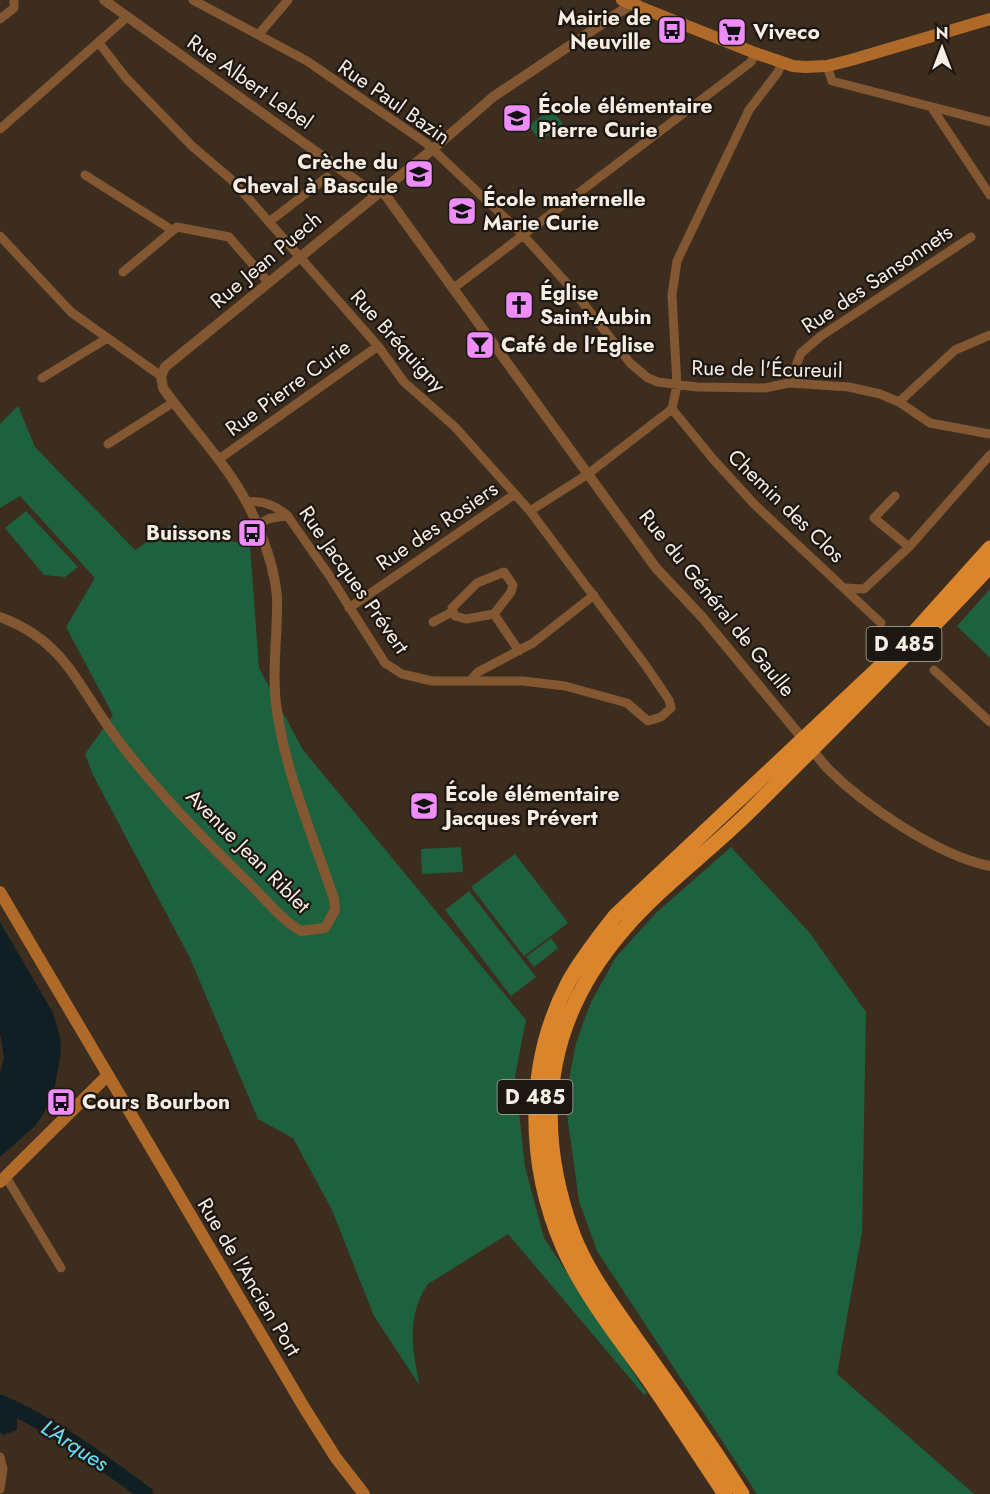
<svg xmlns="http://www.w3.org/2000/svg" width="990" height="1494" font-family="Jost,sans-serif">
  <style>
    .green { fill: #1e613f }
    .water { fill: #0f1f23 }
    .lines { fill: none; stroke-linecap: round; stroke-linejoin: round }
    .river { stroke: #0f1f23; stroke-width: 15 }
    .minor { stroke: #825731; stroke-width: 9 }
    .tertiary { stroke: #825731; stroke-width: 10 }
    .secondary { stroke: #af6a29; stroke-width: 12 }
    .trunk { stroke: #da842c; stroke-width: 15 }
    .labels { text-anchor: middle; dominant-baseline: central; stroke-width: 4.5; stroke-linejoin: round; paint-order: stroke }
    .shield { fill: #1d1711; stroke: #b6ada5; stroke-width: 1.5 }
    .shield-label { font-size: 20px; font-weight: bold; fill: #f7ede5 }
    .poi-label { font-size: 21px; font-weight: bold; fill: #f7ede5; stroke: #1d1711; text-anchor: start }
    .street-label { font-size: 21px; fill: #f7ede5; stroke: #1d1711 }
    .water-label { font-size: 22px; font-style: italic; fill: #65e0fa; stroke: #1d1711 }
  </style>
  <rect width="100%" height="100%" fill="#3c2d1f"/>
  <path class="green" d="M 551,108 L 563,124 L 540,141 L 529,126 Z
    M 18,406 L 35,447 L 135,550 L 171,525 L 250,546 L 259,668 L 303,750 L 526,1020 L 515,1076 L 525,1167 L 544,1238 L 647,1393 L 644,1395 L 508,1234 L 428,1284 C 406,1315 412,1351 420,1386 L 374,1316 L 332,1210 L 293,1138 L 258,1119 L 190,958 L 93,775 L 85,754 L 113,715 L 66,627 L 95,578 L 20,496 L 0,508 L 0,424 Z
    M 26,511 L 78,567 L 65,577 L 44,575 L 5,528 Z
    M 990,589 L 990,658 L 957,626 Z
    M 461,847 L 463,872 L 422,874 L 421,849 Z
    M 731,847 L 809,932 L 866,1012 L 862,1232 L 837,1374 L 974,1494 L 757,1494 L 597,1251 L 579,1201 L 565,1100 L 576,1043 L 591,1002 L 616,957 L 656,913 Z
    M 515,854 L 568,923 L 524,956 L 471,887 Z
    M 469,891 L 536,977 L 511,996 L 445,910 Z
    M 551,938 L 558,948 L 534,967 L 526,957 Z"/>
  <path class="water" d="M 0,922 L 53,1013 L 60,1037 L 61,1052 L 54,1091 L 45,1111 L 35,1126 L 0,1157 L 0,1073 L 4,1057 L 0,1033 Z
    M 0,1395 L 17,1403 L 17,1430 L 3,1435 L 0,1432 Z"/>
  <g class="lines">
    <path class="river" d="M 0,1402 C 53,1425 100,1460 146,1494"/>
    <path class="minor" d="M 193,0 L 307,61 L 426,143 L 522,234 L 572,289 L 630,363 L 648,378 L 658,382 L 697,387 L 765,388 L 789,383 L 849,387 L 880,394 L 899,402 L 930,423 L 990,434
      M 0,19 L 14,8 L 14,0
      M 259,34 L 288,0
      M 99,43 L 126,78 L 192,146 L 233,181 L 378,346 L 404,382 L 455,427 L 530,511 L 646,666 L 669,700 L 671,708 L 661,717 L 648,721 L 627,703 L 565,686 L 523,681 L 432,681 L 402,674 L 385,663 L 331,578 L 287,515 C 275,505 262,500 246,502
      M 827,66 L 832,81 L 990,122
      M 932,108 L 990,195
      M 0,129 L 127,17
      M 85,175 L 172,230
      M 269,222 L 327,177
      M 0,236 L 71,312 L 161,376
      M 123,272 L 177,227 L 229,237 L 268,282
      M 455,287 L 751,62 L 755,53
      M 42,378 L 106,339
      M 789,383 L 801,353 L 821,336 L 971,237
      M 899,402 L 955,350 L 990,335
      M 672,409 L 713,459 L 755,505 L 881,623
      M 108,444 L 174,402
      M 219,459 L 378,346
      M 895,496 L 874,518 L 909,547
      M 530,511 L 588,474 L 672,409 L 677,385 L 672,295 L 677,261 L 749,110 L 778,72 L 782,63
      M 258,525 L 268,519 L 287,515
      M 846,588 L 864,589 L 909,547 L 990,455
      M 349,608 L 515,494
      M 494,614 L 466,619 L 455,616 L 452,608 L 477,583 L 504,572 L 513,585 L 511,592 L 494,614 L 519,651
      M 433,622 L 452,612
      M 934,670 L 990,722
      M 471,680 L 478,672 L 533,643 L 594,595
      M 6,1177 L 61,1268
      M 0,1457 L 3,1469 L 0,1489"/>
    <path class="tertiary" d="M 104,0 L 375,194
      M 381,189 L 656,568 L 702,617 L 827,768 C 864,805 938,856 990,866
      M 0,617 C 64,641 75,681 112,732 C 151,786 203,839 251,885 C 267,901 282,920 301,931 L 325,928 L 335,910 L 334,899 C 314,839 286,774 277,711 C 271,674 278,635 277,597 C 275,574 267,548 258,527 C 238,474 195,433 163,388 L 161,376 L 165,367 L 433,149 L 493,97 L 636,1"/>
    <path class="secondary" d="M 622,0 L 755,53 L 793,66 L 805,67 L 827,66 L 851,60 L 990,19
      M 0,892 L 305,1409 L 336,1458 L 364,1494
      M 0,1182 L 107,1076"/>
    <path class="trunk" d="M 725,1494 C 698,1454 672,1413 644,1373 C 615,1333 583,1292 563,1247 C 527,1164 525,1065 568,983 C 581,959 598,938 615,916 L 901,647 L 990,548
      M 742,1494 C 709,1440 671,1388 634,1336 C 613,1306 588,1272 574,1237 C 532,1125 544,1021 624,929 C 662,885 710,851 751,810 C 832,730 912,650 990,566"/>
  </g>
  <defs>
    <g id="bus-square" transform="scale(1.5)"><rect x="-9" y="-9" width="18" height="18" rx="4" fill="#ee8cf9" stroke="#1d1711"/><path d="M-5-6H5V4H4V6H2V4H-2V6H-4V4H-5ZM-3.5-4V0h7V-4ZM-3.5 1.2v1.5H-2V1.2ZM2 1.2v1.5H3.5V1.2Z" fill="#111"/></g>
    <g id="supermarket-square" transform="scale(1.5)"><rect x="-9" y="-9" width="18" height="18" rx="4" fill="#ee8cf9" stroke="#1d1711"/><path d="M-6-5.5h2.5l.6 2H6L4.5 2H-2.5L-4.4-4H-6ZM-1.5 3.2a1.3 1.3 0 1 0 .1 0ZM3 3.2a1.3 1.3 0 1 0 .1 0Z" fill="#111"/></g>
    <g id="school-square" transform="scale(1.5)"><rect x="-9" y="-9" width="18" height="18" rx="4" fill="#ee8cf9" stroke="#1d1711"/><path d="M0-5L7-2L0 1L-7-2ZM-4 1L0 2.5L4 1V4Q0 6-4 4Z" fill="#111"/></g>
    <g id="church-square" transform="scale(1.5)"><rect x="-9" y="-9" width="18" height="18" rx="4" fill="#ee8cf9" stroke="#1d1711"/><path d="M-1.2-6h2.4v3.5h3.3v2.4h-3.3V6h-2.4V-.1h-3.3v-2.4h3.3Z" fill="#111"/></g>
    <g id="bar-square" transform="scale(1.5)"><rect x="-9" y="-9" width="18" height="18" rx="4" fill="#ee8cf9" stroke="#1d1711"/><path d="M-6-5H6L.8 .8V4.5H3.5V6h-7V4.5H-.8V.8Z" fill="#111"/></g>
  </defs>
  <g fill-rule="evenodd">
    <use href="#bus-square" x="672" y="30"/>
    <use href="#supermarket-square" x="732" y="32"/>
    <use href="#school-square" x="517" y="118"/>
    <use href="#school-square" x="419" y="174"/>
    <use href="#school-square" x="462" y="211"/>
    <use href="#church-square" x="519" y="305"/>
    <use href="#bar-square" x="480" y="345"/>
    <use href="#bus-square" x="252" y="533"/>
    <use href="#school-square" x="424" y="806"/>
    <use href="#bus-square" x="61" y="1102"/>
  </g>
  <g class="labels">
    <g class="shield">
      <rect x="866.5" y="627" width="75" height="34" rx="4.5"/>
      <rect x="497.5" y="1080" width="75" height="34" rx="4.5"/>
    </g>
    <g class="shield-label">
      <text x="904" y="644">D 485</text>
      <text x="535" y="1097">D 485</text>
    </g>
    <g class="poi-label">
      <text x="651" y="18" text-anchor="end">Mairie de<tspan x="651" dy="24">Neuville</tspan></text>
      <text x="753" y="32">Viveco</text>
      <text x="538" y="106">École élémentaire<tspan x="538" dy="24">Pierre Curie</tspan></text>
      <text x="398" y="162" text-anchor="end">Crèche du<tspan x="398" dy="24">Cheval à Bascule</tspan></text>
      <text x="483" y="199">École maternelle<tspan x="483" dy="24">Marie Curie</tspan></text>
      <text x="540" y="293">Église<tspan x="540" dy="24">Saint-Aubin</tspan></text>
      <text x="501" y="345">Café de l'Eglise</text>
      <text x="231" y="533" text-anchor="end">Buissons</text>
      <text x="445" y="794">École élémentaire<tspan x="445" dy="24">Jacques Prévert</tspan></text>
      <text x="82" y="1102">Cours Bourbon</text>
    </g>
    <g class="street-label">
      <text transform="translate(250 82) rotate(35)">Rue Albert Lebel</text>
      <text transform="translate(394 102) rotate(35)">Rue Paul Bazin</text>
      <text transform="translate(266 260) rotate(-40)">Rue Jean Puech</text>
      <text transform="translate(877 279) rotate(-34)">Rue des Sansonnets</text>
      <text transform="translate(398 341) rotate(48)">Rue Bréquigny</text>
      <text transform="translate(767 369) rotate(1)">Rue de l'Écureuil</text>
      <text transform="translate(288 388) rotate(-36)">Rue Pierre Curie</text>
      <text transform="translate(786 506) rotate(44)">Chemin des Clos</text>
      <text transform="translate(437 526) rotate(-34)">Rue des Rosiers</text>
      <text transform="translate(354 580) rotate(55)">Rue Jacques Prévert</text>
      <text transform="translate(717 603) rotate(51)">Rue du Général de Gaulle</text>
      <text transform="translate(248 851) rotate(45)">Avenue Jean Riblet</text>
      <text transform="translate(249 1277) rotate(59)">Rue de l'Ancien Port</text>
    </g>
    <g class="water-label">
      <text transform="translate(75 1445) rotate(33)">L'Arques</text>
    </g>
  </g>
  <g transform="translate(942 48)" stroke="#1d1711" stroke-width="4.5" paint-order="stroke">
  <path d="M0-4.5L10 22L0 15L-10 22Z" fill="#f7ede5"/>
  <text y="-9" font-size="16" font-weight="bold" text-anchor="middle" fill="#f7ede5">N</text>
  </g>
</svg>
